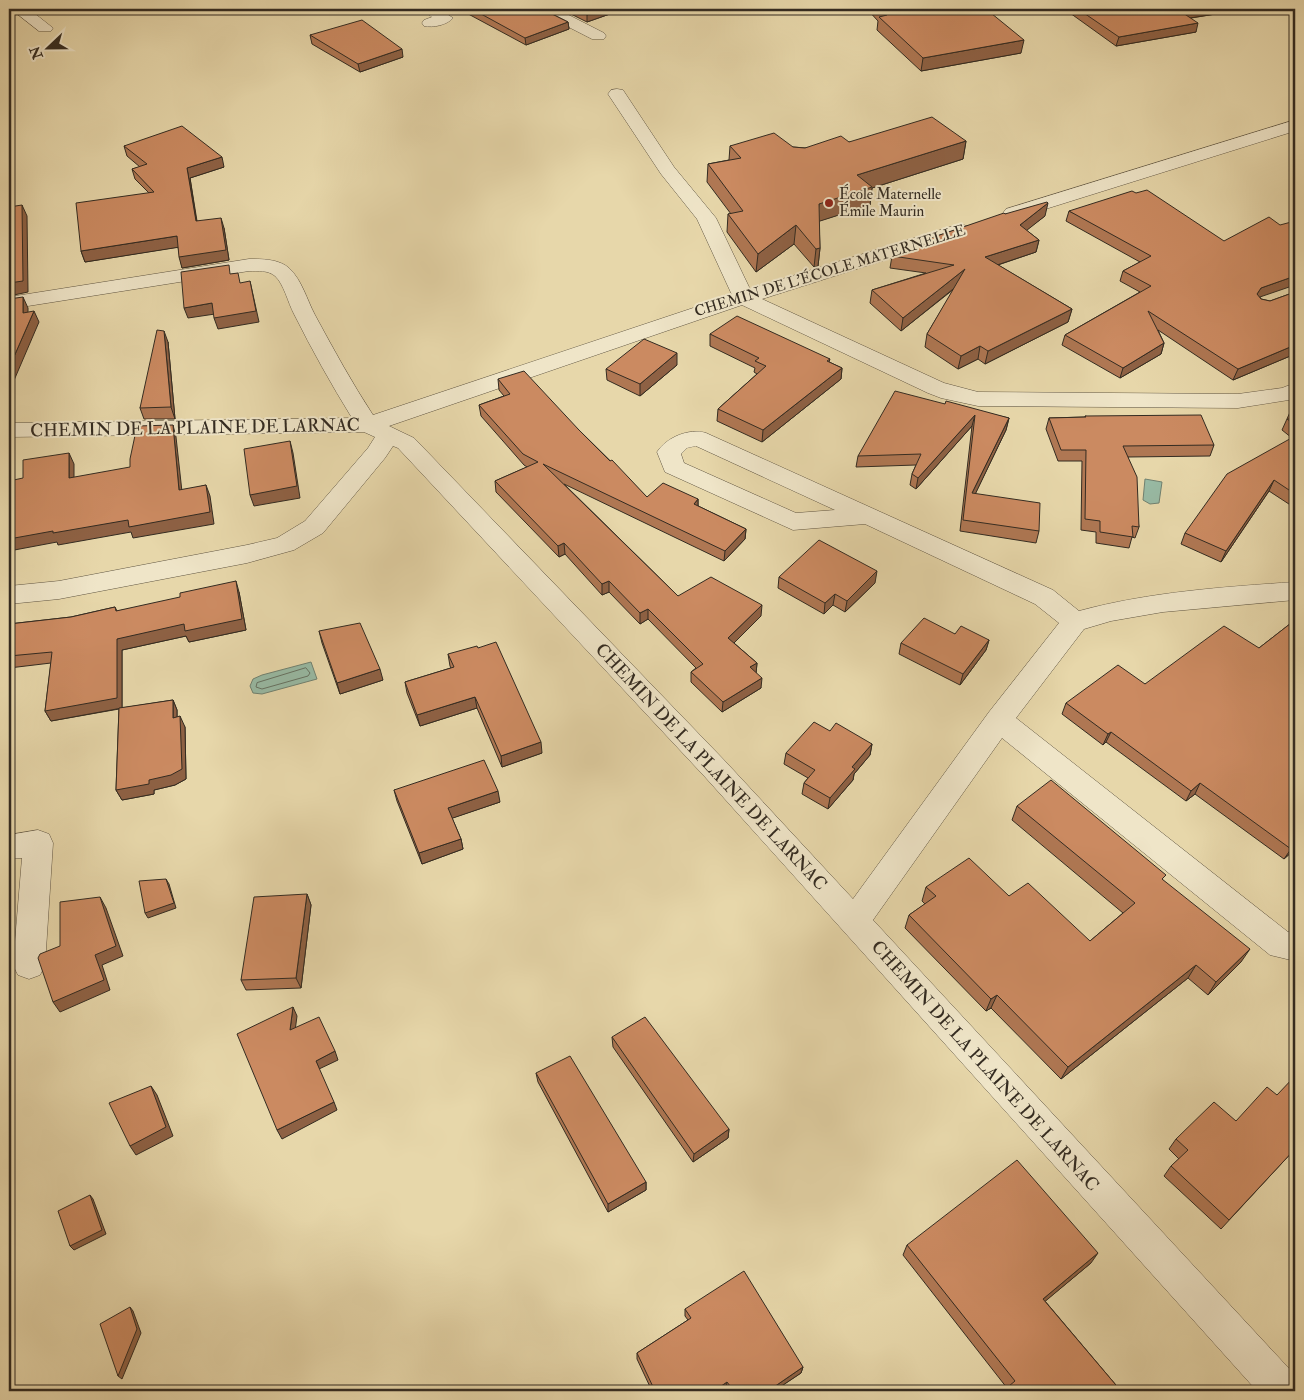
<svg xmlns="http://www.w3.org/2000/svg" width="1304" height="1400" font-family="'IM FELL Double Pica',serif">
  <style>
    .water { fill: #98baa4; stroke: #708170 }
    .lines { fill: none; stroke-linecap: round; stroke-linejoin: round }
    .shore { stroke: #667262; stroke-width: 1 }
    .minor-casing { stroke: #605643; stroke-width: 1 }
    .minor { fill: #efe5c8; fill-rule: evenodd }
    .wall { fill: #af7753; stroke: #332b21 }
    .shaded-wall { fill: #8e6144; stroke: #332b21 }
    .building { fill: #cb8a61; stroke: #332b21 }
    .poi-dot { fill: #8f2418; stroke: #efe5c8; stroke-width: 2 }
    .labels { text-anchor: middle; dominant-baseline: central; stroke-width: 4; stroke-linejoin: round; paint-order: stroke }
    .far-poi-label { font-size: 15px; fill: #332b21; stroke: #efe5c8; text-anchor: start }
    .far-street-label { font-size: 15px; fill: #332b21; stroke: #efe5c8 }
    .street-label { font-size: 18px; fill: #332b21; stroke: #efe5c8 }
  </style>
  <rect width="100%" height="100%" fill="#e7d7aa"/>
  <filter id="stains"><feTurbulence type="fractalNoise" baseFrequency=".004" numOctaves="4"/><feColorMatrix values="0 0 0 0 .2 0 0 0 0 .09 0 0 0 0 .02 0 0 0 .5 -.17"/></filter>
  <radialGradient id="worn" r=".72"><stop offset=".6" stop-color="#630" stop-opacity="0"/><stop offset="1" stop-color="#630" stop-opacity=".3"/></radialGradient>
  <path class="water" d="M 1145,479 L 1162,482 L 1159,503 L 1150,504 L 1143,500 Z
    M 311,662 L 317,679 L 262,694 L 253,693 L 250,686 L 253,679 L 262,675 Z"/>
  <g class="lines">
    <path class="shore" d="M 306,668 L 310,673 L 308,676 L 262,689 L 256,687 L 257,683 Z"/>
    <g class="minor-casing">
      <path id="minor" d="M 11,9 L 29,9 L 53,28 L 51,31 L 39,31 Z
        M 420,9 L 439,9 L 453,18 C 447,25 433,28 424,26 L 422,23 L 424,20 L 432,17 Z
        M 537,9 L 557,9 L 604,33 L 606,36 L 604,39 L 592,39 L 539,12 Z
        M 617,89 L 623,90 L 674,167 L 716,218 L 750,289 L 953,226 L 960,224 L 967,226 L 970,230 L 967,234 L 762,299 L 944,383 L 978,392 L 1238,394 L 1282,388 L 1295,383 L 1295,399 L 1238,408 L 978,406 L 941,398 L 928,393 L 742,305 L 389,426 L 414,438 L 725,761 L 853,899 L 989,712 L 1059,623 L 1035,604 L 865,524 L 793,530 L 665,472 L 657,452 C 667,437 689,428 706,433 L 1053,590 L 1079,611 C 1149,592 1223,587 1295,582 L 1295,600 L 1163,612 L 1111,621 L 1084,629 L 1016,718 L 1288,932 L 1295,933 L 1295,961 L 1270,955 L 1002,738 L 873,920 L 1295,1375 L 1295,1391 L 1257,1391 L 705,777 L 398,448 L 393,446 L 385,458 L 323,533 L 294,550 L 247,563 L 59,599 L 9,604 L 9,586 L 59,581 L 247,545 L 277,538 L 305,521 L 368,448 L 375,437 L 364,432 L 9,437 L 9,423 L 352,418 C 331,384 312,350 294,314 C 288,303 284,284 275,276 C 268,270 258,271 249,271 L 9,309 L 9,297 L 249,259 C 262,259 279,259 289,268 C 302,280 307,300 315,315 C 334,350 352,383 373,415 L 732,295 L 697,219 L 661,174 L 608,94 L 611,90 ZM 696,446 L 835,510 L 796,513 L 684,463 L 681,454 L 687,448 Z
        M 1295,120 L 1295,131 L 1020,217 L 1013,219 L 1006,217 L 1003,213 L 1006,209 Z
        M 38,830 L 49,834 L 53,843 L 45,965 L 40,975 L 29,979 L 18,975 L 13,965 L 22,858 L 9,859 L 9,835 Z"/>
    </g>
    <use href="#minor" class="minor"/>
  </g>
  <path class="wall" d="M 459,9 L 542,9 L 568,22 L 569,29 L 526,45 Z
    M 561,9 L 624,9 L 587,22 Z
    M 867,9 L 986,9 L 1021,53 L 921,71 L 877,30 L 878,21 Z
    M 1071,9 L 1247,9 L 1191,18 L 1196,32 L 1116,46 L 1070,13 Z
    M 310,35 L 403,57 L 360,72 L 312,44 Z
    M 966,141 L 963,159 L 872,188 L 870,205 L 819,221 L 820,248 L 818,266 L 814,267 L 794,244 L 756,272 L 727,232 L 728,214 L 731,214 L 707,182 L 708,164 L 729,160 L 730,146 L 793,147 L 805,148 L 849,142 Z
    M 124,146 L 224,167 L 190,178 L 197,221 L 224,228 L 229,260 L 182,268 L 178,247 L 85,262 L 81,251 L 149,193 L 135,179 L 132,169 L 140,167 L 127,156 Z
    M 1069,211 L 1260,297 L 1261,299 L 1270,301 L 1295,292 L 1295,354 L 1233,380 L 1158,330 L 1164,343 L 1161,354 L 1120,378 L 1062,345 L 1065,335 L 1140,292 L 1120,281 L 1123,271 L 1140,262 L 1066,221 Z
    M 1005,214 L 1045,216 L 1026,230 L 1039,240 L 1036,252 L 998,265 L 1072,309 L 1068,322 L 985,364 L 978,359 L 958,369 L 925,347 L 927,334 L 954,289 L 901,331 L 870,303 L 872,290 L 926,273 L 890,268 L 892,256 L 924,246 L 925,240 Z
    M 710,334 L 830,359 L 829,362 L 842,368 L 841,379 L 762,442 L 717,421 L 718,409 L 757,374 L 754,372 L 755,368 L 710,346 Z
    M 168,342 L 175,419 L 144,419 L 140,408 Z
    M 677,365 L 640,396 L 607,380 L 606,369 Z
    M 498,379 L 579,430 L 647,497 L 698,499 L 698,506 L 746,529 L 745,539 L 724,561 L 564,484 L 678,596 L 761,616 L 734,643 L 757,663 L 756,673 L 761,688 L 722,712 L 691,682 L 691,672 L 696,668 L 648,619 L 640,624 L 609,592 L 602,595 L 565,554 L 559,557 L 496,492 L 495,481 L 527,467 L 524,465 L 481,416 L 479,405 L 504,396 L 499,390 Z
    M 945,404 L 1009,418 L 1006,430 L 975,494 L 1039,531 L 1036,543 L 960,531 L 972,426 L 916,489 L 910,485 L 912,474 L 916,465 L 856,467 L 858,456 Z
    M 1295,408 L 1295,508 L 1269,491 L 1221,562 L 1181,544 L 1185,533 L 1292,438 L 1282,430 L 1291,410 Z
    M 1085,416 L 1214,445 L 1210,456 L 1128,457 L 1139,527 L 1135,538 L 1132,537 L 1129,548 L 1096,543 L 1096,532 L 1081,530 L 1082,461 L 1058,461 L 1046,429 L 1049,418 L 1085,417 Z
    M 779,577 L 875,583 L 845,612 L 833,605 L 824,614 L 778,588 Z
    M 239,592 L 246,630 L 189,642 L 186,636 L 122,650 L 122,708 L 173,700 L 177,710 L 177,717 L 185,727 L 186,779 L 175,785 L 154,790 L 154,794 L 122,800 L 116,790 L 119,709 L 51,721 L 45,711 L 51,663 L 9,668 L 9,624 L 71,617 L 115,607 L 117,611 Z
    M 1295,620 L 1295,849 L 1284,859 L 1195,794 L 1186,801 L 1106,742 L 1103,745 L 1062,714 L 1066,703 L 1145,684 L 1259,648 Z
    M 319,631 L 383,680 L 340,694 L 322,643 Z
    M 955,634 L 989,640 L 986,650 L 960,685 L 899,654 L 901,643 Z
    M 448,654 L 542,753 L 502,767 L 477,708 L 420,726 L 407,693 L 405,682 L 451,668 L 450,666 Z
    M 830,731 L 872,744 L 870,755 L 854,774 L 853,780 L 828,809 L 802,794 L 804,783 L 808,778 L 784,764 L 786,753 Z
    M 394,790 L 500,802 L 452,818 L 461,839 L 463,849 L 422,864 L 397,801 Z
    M 1017,806 L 1163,880 L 1241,962 L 1208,995 L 1188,978 L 1061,1079 L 991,1008 L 986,1011 L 905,928 L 909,915 L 925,904 L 922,901 L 926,887 L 1009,896 L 1090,941 L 1123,913 L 1012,820 Z
    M 307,894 L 311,905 L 301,988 L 246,990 L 241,980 Z
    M 612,1037 L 729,1129 L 728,1138 L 693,1162 L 613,1047 Z
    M 536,1073 L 646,1182 L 646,1190 L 608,1212 L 538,1082 Z
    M 1236,1121 L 1295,1149 L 1221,1229 L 1164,1176 L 1171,1166 L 1179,1159 L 1169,1149 L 1176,1139 Z
    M 907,1245 L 1091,1263 L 1045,1301 L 1121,1391 L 1007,1388 L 903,1255 Z
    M 685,1309 L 803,1367 L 801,1373 L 774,1391 L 729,1391 L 726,1388 L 721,1391 L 652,1391 L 637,1359 L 637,1353 L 688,1320 L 685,1316 Z"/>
  <path class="shaded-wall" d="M 604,9 L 624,9 L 587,22 L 587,15 Z
    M 1195,9 L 1247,9 L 1177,20 L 1180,11 Z
    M 568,22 L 569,29 L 526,45 L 525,38 Z
    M 1198,23 L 1196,32 L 1116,46 L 1119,37 Z
    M 1024,40 L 1021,53 L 921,71 L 923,58 Z
    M 402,49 L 403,57 L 360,72 L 358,64 Z
    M 966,141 L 963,159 L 872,188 L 870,205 L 817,222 L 819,204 L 857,175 Z
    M 222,157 L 224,167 L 190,178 L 198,232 L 196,221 L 187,168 Z
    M 1048,203 L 1045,216 L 1017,238 L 1020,225 Z
    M 22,205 L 27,216 L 28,292 L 9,296 L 9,283 Z
    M 221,218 L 224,228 L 229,260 L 182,268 L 179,257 Z
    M 796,225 L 794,244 L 756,272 L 758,254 Z
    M 177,236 L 180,247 L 85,262 L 81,251 Z
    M 1039,240 L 1036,252 L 982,270 L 985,257 Z
    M 820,248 L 818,266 L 814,267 L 816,249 Z
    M 965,269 L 963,281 L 901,331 L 903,318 Z
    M 1295,276 L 1295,285 L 1257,298 L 1257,294 L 1261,288 Z
    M 250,281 L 259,322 L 218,329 L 214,318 Z
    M 23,297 L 28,308 L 28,324 L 23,313 Z
    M 212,303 L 215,314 L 188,318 L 184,308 Z
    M 1072,309 L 1068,322 L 985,364 L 988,351 Z
    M 34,311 L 39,322 L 9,392 L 9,368 Z
    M 164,331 L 168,342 L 175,419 L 171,407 Z
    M 1164,343 L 1161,354 L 1120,378 L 1123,368 Z
    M 1295,345 L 1295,354 L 1233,380 L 1238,369 Z
    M 980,346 L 978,359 L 958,369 L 961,356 Z
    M 677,353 L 677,365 L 640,396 L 640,384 Z
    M 842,368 L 841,379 L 762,442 L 763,430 Z
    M 975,415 L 972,426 L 916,489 L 918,478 Z
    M 1009,418 L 1006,430 L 970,505 L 972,493 Z
    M 173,425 L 176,437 L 183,501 L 179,490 Z
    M 290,441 L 293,453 L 300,498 L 254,506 L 250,495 Z
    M 69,453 L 74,464 L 74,489 L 69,478 Z
    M 1274,480 L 1269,491 L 1221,562 L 1226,551 Z
    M 206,485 L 210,496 L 214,524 L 133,538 L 131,532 L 58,545 L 57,542 L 9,551 L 9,539 Z
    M 698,499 L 698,510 L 694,504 Z
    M 746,529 L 745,539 L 724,561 L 725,551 Z
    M 564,543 L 565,554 L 559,557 L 558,546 Z
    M 877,571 L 875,583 L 845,612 L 847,601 Z
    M 236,581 L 239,592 L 246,630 L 189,642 L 186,636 L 122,650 L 122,708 L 51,721 L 45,711 L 117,639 Z
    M 609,581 L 609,592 L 602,595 L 602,584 Z
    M 835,594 L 833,605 L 824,614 L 825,603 Z
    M 762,605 L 761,616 L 728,649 L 728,638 Z
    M 648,609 L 648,619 L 640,624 L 640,613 Z
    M 989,640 L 986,650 L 960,685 L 963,674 Z
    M 757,663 L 756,674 L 750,667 Z
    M 380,669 L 383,680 L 340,694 L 337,683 Z
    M 762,678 L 761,688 L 722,712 L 723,702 Z
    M 475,697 L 477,708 L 420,726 L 417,715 Z
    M 173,700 L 177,710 L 177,728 L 173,718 Z
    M 180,716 L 185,727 L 186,779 L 175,785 L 154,790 L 154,794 L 122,800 L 116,790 L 149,780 Z
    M 1111,732 L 1106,742 L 1103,745 L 1108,734 Z
    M 541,742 L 542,753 L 502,767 L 501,756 Z
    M 872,744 L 870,755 L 854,774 L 853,780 L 828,809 L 830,798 L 852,767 Z
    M 1200,783 L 1195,794 L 1186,801 L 1191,791 Z
    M 498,791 L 500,802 L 450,819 L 448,808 Z
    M 461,839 L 463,849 L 422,864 L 419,853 Z
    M 1295,845 L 1295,849 L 1284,859 L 1291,849 Z
    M 166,879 L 169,884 L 176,908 L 148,918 L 145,913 Z
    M 307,894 L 311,905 L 301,988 L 296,978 Z
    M 100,897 L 106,908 L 123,956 L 102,965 L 110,990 L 60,1012 L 53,1002 L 95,955 Z
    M 1250,949 L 1241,962 L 1208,995 L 1216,982 Z
    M 1196,965 L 1188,978 L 1061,1079 L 1068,1067 Z
    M 997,995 L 991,1008 L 986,1011 L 991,999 Z
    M 293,1007 L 297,1016 L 294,1039 L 290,1030 Z
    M 335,1051 L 338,1060 L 319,1069 L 316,1061 Z
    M 151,1086 L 157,1095 L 173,1136 L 136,1155 L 130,1146 Z
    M 334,1102 L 337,1110 L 282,1139 L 277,1130 Z
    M 729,1129 L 728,1138 L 693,1162 L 694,1154 Z
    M 646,1182 L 646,1190 L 608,1212 L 608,1204 Z
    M 90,1195 L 93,1199 L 106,1234 L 74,1250 L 70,1246 Z
    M 1098,1253 L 1091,1263 L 1036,1309 L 1043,1299 Z
    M 130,1307 L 133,1311 L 141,1333 L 122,1379 L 118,1376 Z
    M 803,1367 L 801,1373 L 774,1391 L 771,1391 L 771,1389 Z
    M 727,1382 L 726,1388 L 721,1391 L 714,1391 Z"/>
  <path class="building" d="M 472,9 L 542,9 L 568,22 L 525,38 Z
    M 575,9 L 604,9 L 587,15 Z
    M 881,9 L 986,9 L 1024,40 L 923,58 L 879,17 L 887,15 Z
    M 1078,9 L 1195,9 L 1180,11 L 1198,23 L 1119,37 Z
    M 362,20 L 402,49 L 358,64 L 310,35 Z
    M 932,117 L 966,141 L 857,175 L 872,187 L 819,204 L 820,248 L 816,249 L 796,225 L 758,254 L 728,214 L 743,211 L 708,164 L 741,158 L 730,146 L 774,133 L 793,147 L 805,148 L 841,136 L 849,142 Z
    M 182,126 L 222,157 L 187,168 L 196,221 L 221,218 L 226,250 L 179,257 L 177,236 L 81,251 L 76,203 L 154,192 L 132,169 L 147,164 L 124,146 Z
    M 1147,190 L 1224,241 L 1269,217 L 1280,225 L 1295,221 L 1295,276 L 1261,288 L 1257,294 L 1261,299 L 1270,301 L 1295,292 L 1295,345 L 1238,369 L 1148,311 L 1164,343 L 1123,368 L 1065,335 L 1151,286 L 1123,271 L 1151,256 L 1069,211 L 1132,191 L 1136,193 Z
    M 1047,202 L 1048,203 L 1020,225 L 1039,240 L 985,257 L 1072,309 L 988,351 L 980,346 L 961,356 L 927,334 L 965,269 L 903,318 L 872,290 L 954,265 L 892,256 L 930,244 L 925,240 L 1004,213 L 1005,214 Z
    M 22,205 L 23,281 L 9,283 L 9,207 Z
    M 229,265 L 230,274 L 238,273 L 240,283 L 250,281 L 256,311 L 214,318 L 212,303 L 184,308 L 181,272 Z
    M 23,297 L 23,313 L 34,311 L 9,368 L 9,299 Z
    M 737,316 L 830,359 L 827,361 L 842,368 L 763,430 L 718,409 L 766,366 L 755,361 L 759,358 L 710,334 Z
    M 157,330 L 164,331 L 171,407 L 140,408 Z
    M 644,339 L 677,353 L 640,384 L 606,369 Z
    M 524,371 L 579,430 L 610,461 L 612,460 L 647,497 L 663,483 L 698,499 L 694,504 L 746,529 L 725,551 L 543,464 L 678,596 L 711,577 L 762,605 L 728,638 L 757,663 L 750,667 L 762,678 L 723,702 L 691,672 L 703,664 L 648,609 L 640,613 L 609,581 L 602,584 L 564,543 L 558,546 L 495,481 L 538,462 L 523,454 L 479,405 L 510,394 L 498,379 Z
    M 895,391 L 945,404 L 946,401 L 1009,418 L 972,493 L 1040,503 L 1039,531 L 963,520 L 975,415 L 918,478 L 912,474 L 921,454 L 858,456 Z
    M 1295,408 L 1295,413 L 1291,410 Z
    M 1201,415 L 1214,445 L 1123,446 L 1137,477 L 1139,527 L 1132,526 L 1133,537 L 1100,532 L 1100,521 L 1085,519 L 1086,450 L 1061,450 L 1049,418 L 1086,417 L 1085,416 Z
    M 1287,419 L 1295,419 L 1295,425 Z
    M 173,425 L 179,490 L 206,485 L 210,512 L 129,527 L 128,520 L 53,533 L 53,531 L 9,539 L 9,481 L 23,478 L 23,460 L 69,453 L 69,478 L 130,467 L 130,459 L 137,426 Z
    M 1295,436 L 1295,494 L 1274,480 L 1226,551 L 1185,533 L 1227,474 Z
    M 290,441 L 297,486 L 250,495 L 244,449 Z
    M 819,540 L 877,571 L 847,601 L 835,594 L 825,603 L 779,577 Z
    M 236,581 L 242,619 L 185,631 L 184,624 L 117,639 L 117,698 L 45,711 L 52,652 L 9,656 L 9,624 L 71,617 L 115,607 L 116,611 L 180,597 L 180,593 Z
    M 924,618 L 955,634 L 961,626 L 989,640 L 963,674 L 901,643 Z
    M 1295,620 L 1295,845 L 1291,849 L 1200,783 L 1191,791 L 1111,732 L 1108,734 L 1066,703 L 1118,665 L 1145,684 L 1224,626 L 1259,648 Z
    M 360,623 L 380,669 L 337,683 L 319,631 Z
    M 496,642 L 541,742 L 501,756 L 475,697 L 417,715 L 405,682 L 454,667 L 448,654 L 477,646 L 478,648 Z
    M 173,700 L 173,718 L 180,716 L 182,769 L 171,775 L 149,780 L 149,784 L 116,790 L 119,708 Z
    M 814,722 L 830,731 L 836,723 L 872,744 L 852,767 L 855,769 L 830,798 L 804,783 L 815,770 L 786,753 Z
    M 484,760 L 498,791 L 448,808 L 461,839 L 419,853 L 394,790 Z
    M 1051,780 L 1166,875 L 1162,879 L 1250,949 L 1216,982 L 1196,965 L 1068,1067 L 997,995 L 991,999 L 909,915 L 936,896 L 926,887 L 969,858 L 1009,896 L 1028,883 L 1090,941 L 1135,903 L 1017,806 Z
    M 166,879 L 174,903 L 145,913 L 139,881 Z
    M 307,894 L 296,978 L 241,980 L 254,897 Z
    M 100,897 L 116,946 L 95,955 L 104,980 L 53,1002 L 38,958 L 40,954 L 60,946 L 60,902 Z
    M 293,1007 L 290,1030 L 319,1017 L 335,1051 L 316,1061 L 334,1102 L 277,1130 L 237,1034 Z
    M 645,1017 L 729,1129 L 694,1154 L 612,1037 Z
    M 570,1056 L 646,1182 L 608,1204 L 536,1073 Z
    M 1295,1076 L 1295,1149 L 1229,1220 L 1171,1166 L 1188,1150 L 1176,1139 L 1214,1102 L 1236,1121 L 1267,1087 L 1277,1095 Z
    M 151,1086 L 166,1127 L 130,1146 L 109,1103 Z
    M 1017,1160 L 1098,1253 L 1043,1299 L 1121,1391 L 1003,1391 L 1015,1381 L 907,1245 Z
    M 90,1195 L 102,1230 L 70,1246 L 58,1211 Z
    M 744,1271 L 803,1367 L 771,1389 L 773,1391 L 734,1391 L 727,1382 L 714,1391 L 655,1391 L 637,1353 L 691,1318 L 685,1309 Z
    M 130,1307 L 137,1329 L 118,1376 L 100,1324 Z
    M 140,1388 L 142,1391 L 134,1391 Z"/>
  <circle class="poi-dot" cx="829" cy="203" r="5"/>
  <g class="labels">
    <g class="far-poi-label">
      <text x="839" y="194">École Maternelle<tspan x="839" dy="17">Émile Maurin</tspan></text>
    </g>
    <g class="far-street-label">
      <text transform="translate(830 271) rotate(-17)">CHEMIN DE L'ÉCOLE MATERNELLE</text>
    </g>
    <g class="street-label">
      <text transform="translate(195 428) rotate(-1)">CHEMIN DE LA PLAINE DE LARNAC</text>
      <text transform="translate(711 767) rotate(47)">CHEMIN DE LA PLAINE DE LARNAC</text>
      <text transform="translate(985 1066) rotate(48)">CHEMIN DE LA PLAINE DE LARNAC</text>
    </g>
  </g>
  <rect width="1304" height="1400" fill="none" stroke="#e7d7aa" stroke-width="30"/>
  <rect x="10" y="10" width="1284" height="1380" fill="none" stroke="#332b21" stroke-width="2.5"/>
  <rect x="15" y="15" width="1274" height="1370" fill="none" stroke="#332b21"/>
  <g transform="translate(48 48) rotate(248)" stroke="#efe5c8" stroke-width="4" paint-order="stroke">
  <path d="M0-4L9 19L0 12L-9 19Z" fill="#332b21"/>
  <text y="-8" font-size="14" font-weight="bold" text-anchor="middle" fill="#332b21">N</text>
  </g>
  <rect width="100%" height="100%" filter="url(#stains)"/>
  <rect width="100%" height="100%" fill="url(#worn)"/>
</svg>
